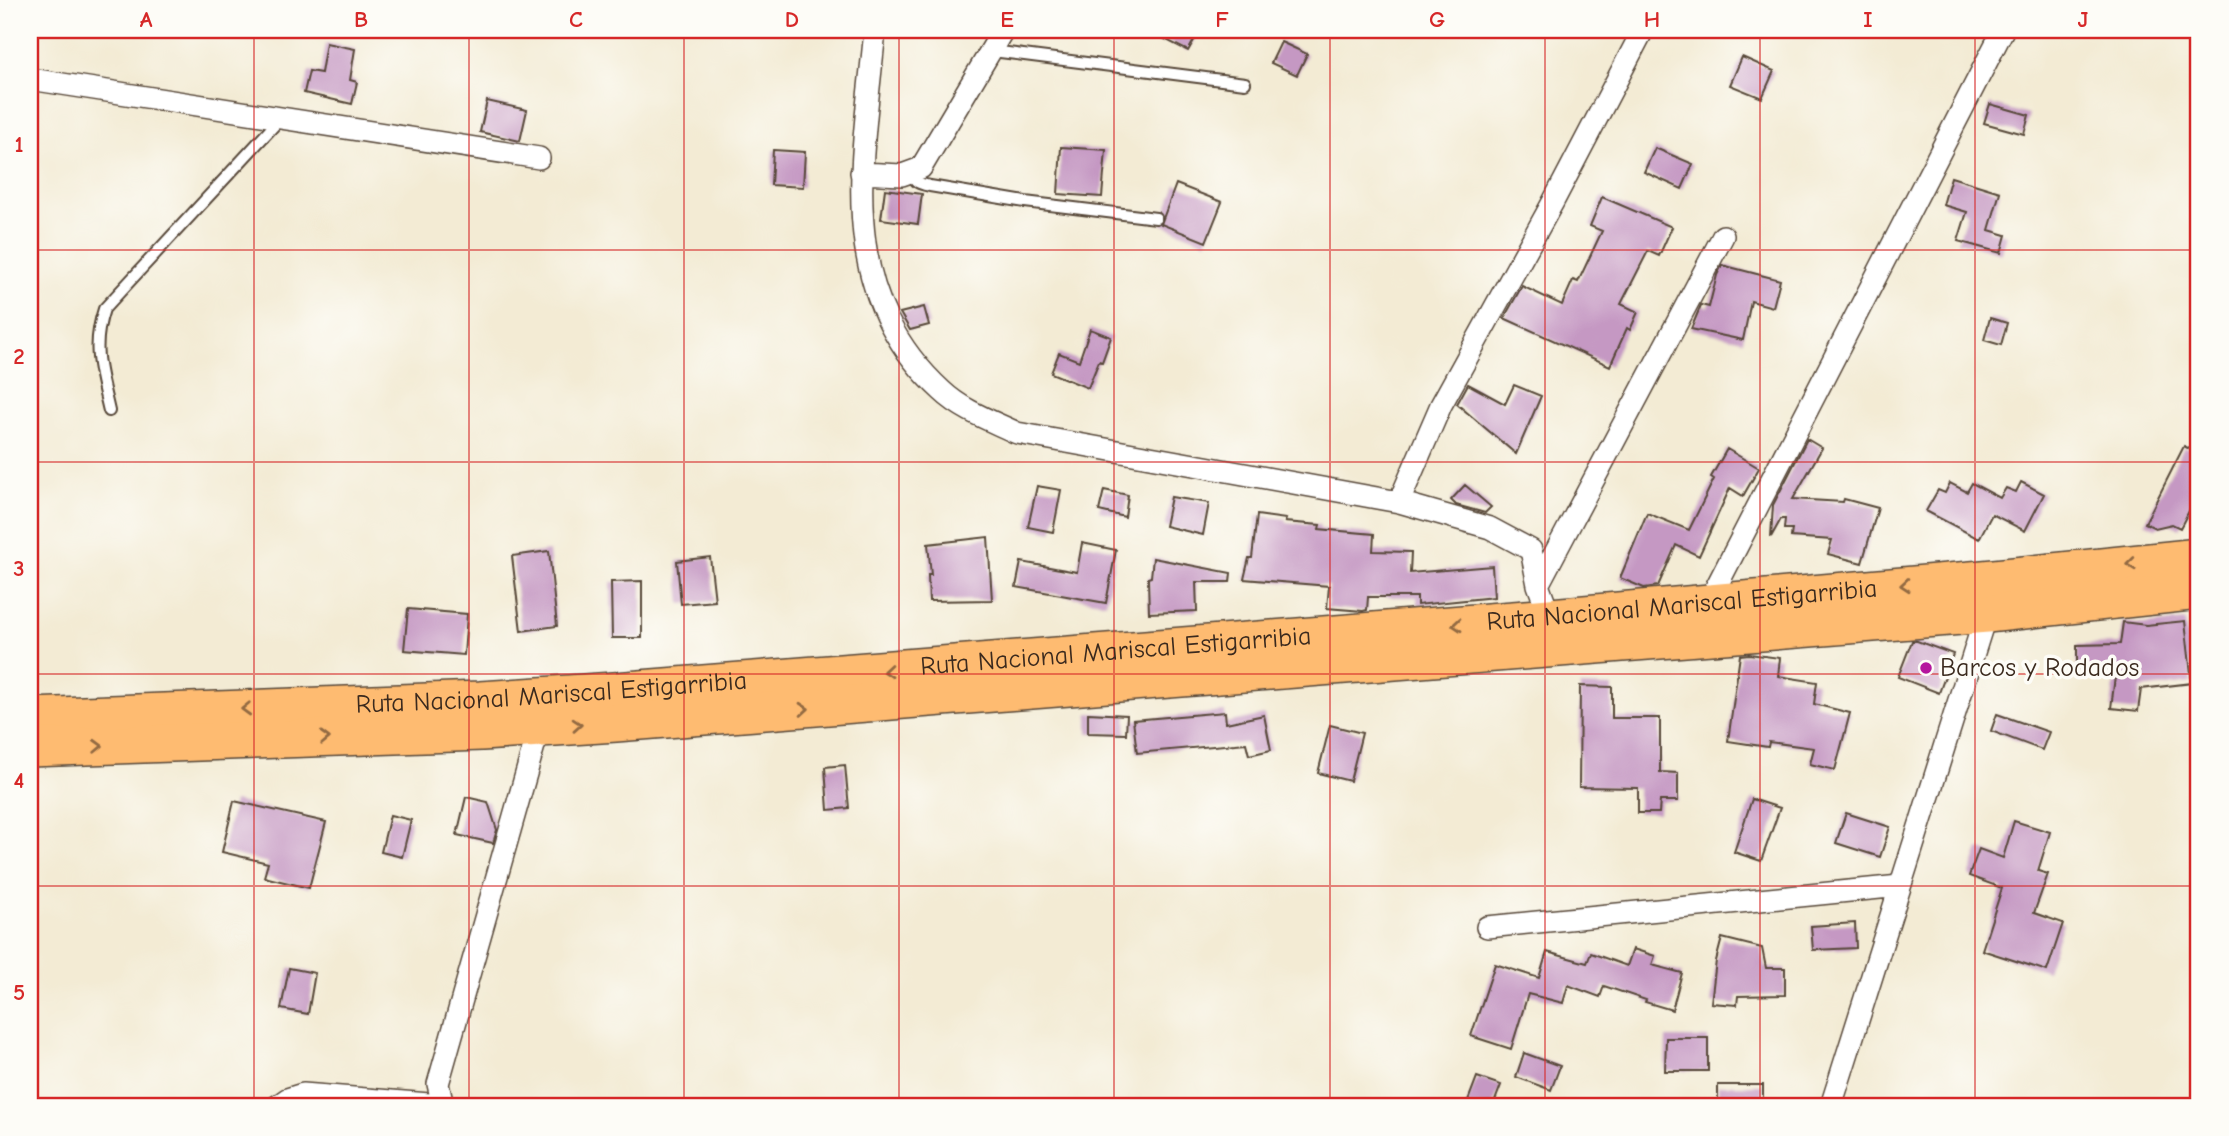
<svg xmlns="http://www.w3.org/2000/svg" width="2229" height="1136" font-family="'Comic Neue',sans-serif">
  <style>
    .building { fill: #c598c3 }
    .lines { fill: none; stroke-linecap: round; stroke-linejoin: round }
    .lane-casing { stroke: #574739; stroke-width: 14 }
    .street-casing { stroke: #574739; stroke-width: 24 }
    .highway-casing { stroke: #574739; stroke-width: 40 }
    .lane { stroke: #fff; stroke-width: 10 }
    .street { stroke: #fff; stroke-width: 21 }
    .highway { stroke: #febb71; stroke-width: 37 }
    .oneway { stroke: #936b43 }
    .grid { fill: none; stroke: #d62828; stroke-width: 2; stroke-opacity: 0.55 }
    .poi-dot { fill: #b5179e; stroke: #fdfcf7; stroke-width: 2.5 }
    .labels { text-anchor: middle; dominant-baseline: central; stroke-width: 7; stroke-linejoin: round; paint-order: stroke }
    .street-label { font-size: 26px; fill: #3b2a1e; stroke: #fdfcf7 }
    .poi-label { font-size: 26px; fill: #3b2a1e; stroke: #fdfcf7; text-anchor: start }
    .neatline { fill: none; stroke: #d62828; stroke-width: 2.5 }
    .grid-label { font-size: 23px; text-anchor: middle; font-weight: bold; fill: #d62828 }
  </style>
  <rect width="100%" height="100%" fill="#fdfcf7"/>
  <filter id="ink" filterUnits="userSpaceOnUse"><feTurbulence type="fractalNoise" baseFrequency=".0143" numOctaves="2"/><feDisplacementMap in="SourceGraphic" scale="14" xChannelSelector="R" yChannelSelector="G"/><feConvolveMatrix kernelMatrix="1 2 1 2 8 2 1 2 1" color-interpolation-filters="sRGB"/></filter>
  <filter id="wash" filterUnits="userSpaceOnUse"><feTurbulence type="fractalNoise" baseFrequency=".00686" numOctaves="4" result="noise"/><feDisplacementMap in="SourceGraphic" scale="28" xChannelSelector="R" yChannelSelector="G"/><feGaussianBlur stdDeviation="1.57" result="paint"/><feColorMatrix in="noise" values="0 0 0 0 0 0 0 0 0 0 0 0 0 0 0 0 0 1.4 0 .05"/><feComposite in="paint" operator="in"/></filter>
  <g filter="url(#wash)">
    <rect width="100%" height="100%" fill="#f3ebd4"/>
    <g id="blocks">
      <path class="building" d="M 1147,30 L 1200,30 L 1188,51 Z
        M 1281,42 L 1307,54 L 1297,75 L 1271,63 Z
        M 326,43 L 355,49 L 350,80 L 357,82 L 352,104 L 304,93 L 309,71 L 321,73 Z
        M 1742,57 L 1774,71 L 1762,98 L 1730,85 Z
        M 487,101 L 527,110 L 520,141 L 480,132 Z
        M 1990,104 L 2029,115 L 2024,134 L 1984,123 Z
        M 1061,147 L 1106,150 L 1102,197 L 1058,194 Z
        M 1655,148 L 1693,164 L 1682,189 L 1644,172 Z
        M 773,150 L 805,152 L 803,187 L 771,185 Z
        M 1951,177 L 2000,192 L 1989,230 L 2006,235 L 2001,253 L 1958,241 L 1967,212 L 1943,205 Z
        M 1176,184 L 1222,202 L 1206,242 L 1161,224 Z
        M 885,189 L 922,194 L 918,224 L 881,219 Z
        M 1602,197 L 1672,227 L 1659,256 L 1648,251 L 1621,304 L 1638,312 L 1630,330 L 1627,328 L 1610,366 L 1504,318 L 1522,286 L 1562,305 L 1573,280 L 1578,282 L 1602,231 L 1590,226 Z
        M 1722,265 L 1780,280 L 1773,307 L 1751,301 L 1743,340 L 1691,329 L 1701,305 L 1709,307 L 1717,275 Z
        M 924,307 L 929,325 L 910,330 L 900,313 Z
        M 1990,318 L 2007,323 L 2001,345 L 1984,340 Z
        M 1090,329 L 1111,337 L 1102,362 L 1099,361 L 1088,388 L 1051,373 L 1059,353 L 1079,361 Z
        M 1468,384 L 1505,404 L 1514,385 L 1541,396 L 1516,454 L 1457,404 Z
        M 1807,439 L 1822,448 L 1793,499 L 1843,502 L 1844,499 L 1878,508 L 1862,563 L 1828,554 L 1832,540 L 1791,537 L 1792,529 L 1784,529 L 1785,519 L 1781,519 L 1771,537 L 1773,505 Z
        M 2184,446 L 2199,454 L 2199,492 L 2180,528 L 2172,524 L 2155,528 L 2145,523 Z
        M 1727,449 L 1759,468 L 1743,496 L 1730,488 L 1699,556 L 1676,545 L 1658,586 L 1644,588 L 1620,578 L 1647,513 L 1689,530 L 1714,479 L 1711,477 Z
        M 2021,482 L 2044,494 L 2025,531 L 1992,514 L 1979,539 L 1926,511 L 1938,490 L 1945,493 L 1950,483 L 1967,492 L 1972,483 L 2000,498 L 2006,488 L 2016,492 Z
        M 1465,485 L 1491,507 L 1485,513 L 1456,505 L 1451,500 Z
        M 1037,486 L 1061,490 L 1053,532 L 1028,527 Z
        M 1104,490 L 1128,495 L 1125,517 L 1099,511 Z
        M 1171,497 L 1209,503 L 1203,535 L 1165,526 Z
        M 1257,515 L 1286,519 L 1285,522 L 1320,525 L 1319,529 L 1374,534 L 1373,551 L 1411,552 L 1410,573 L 1492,566 L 1494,597 L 1417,605 L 1417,597 L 1368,597 L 1367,610 L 1363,611 L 1327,608 L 1329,586 L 1244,579 L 1249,558 L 1252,558 Z
        M 988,537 L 992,600 L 929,601 L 928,575 L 931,575 L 928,544 Z
        M 1082,543 L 1116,550 L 1106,603 L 1016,587 L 1021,562 L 1077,572 Z
        M 549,551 L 557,626 L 521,631 L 512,556 Z
        M 710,557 L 715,601 L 681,604 L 677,561 Z
        M 1153,558 L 1231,573 L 1230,582 L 1196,582 L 1197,611 L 1149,613 L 1148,578 L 1151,577 Z
        M 642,581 L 642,638 L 612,638 L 611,582 Z
        M 408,609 L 467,614 L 464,655 L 404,650 Z
        M 2185,621 L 2192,683 L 2141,689 L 2138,711 L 2111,708 L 2116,669 L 2077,669 L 2077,645 L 2120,644 L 2123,622 L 2146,625 Z
        M 1912,641 L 1917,641 L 1953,654 L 1939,693 L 1898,677 Z
        M 1749,654 L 1780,658 L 1778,676 L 1817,682 L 1814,704 L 1850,713 L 1835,770 L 1810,764 L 1814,748 L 1769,742 L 1768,747 L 1728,741 L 1740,655 Z
        M 1580,686 L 1612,687 L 1612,718 L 1660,718 L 1660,772 L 1678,773 L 1678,801 L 1660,801 L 1659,813 L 1638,813 L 1638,788 L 1579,787 Z
        M 1225,712 L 1226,723 L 1264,715 L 1271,750 L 1249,755 L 1246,743 L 1137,753 L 1133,720 Z
        M 1088,713 L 1127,715 L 1126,734 L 1088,733 Z
        M 1997,714 L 2049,732 L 2042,750 L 1991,731 Z
        M 1330,725 L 1362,733 L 1350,781 L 1318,773 Z
        M 845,765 L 849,808 L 828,810 L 825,767 Z
        M 466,797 L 488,802 L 497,830 L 493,843 L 457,835 Z
        M 1752,799 L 1780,808 L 1761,861 L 1734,852 Z
        M 234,801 L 326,822 L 309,888 L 264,877 L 268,863 L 222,852 Z
        M 1846,813 L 1890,827 L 1880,857 L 1836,843 Z
        M 390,815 L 411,820 L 402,857 L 381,852 Z
        M 2014,821 L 2050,832 L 2038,871 L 2048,874 L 2034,913 L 2063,923 L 2047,971 L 1982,950 L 2002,888 L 1969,876 L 1979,849 L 2003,858 Z
        M 1855,923 L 1856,948 L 1813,950 L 1811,926 Z
        M 1722,938 L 1762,948 L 1766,968 L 1785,968 L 1785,995 L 1738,996 L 1737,1005 L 1711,1003 L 1716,961 Z
        M 1633,949 L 1655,956 L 1652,965 L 1682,973 L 1672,1010 L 1645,1002 L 1646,1000 L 1604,986 L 1600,997 L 1568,985 L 1563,1003 L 1528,994 L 1511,1049 L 1471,1036 L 1495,964 L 1539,978 L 1547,952 L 1587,963 L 1591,953 L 1627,966 Z
        M 289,968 L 315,973 L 308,1014 L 281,1009 Z
        M 1666,1038 L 1708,1038 L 1708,1071 L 1665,1071 Z
        M 1524,1053 L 1560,1066 L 1551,1090 L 1516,1077 Z
        M 1477,1077 L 1501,1085 L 1493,1106 L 1466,1106 Z
        M 1718,1085 L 1763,1085 L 1763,1106 L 1718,1106 Z"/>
    </g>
  </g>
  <g filter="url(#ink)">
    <use href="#blocks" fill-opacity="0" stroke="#574739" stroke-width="2"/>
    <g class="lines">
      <g class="lane-casing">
        <path id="lane" d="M 992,51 L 1245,83
          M 912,173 C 914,183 921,184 930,186 L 1025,202 L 1156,218
          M 109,411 C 100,371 91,348 104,309 L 281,118"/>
      </g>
      <g class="street-casing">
        <path id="street" d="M 875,30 C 863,161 832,290 942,391 C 963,411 992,421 1017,433 L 1399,502 L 1490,528 L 1531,550 L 1538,585 L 1550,617
          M 30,79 L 539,158
          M 861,173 L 902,175 L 921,168 L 1003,30
          M 1399,502 L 1441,405 L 1553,202 L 1643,30
          M 1538,585 L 1723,236
          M 1709,601 L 2003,30
          M 1487,927 L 1900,886
          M 277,1106 L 287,1099 L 303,1094 L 442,1105
          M 443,1106 L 438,1084 L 539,728
          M 1831,1106 L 1988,608"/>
      </g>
      <g class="highway-casing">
        <g id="highway">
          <path id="s1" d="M 30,717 L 480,700 L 614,691 L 1550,617 L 1994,578 L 2199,557"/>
          <path d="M 30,748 L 482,732 L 616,723 L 1987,614 L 2199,591"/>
        </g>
      </g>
      <use href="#lane" class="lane"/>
      <use href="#street" class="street"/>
      <use href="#highway" class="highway"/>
    </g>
    <defs><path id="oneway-chevron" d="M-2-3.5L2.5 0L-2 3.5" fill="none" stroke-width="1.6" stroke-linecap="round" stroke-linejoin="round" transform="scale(1.75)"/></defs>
    <g class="oneway">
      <use href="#oneway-chevron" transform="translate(2131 564) rotate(174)"/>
      <use href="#oneway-chevron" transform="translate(1905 585) rotate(175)"/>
      <use href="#oneway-chevron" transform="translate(1457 625) rotate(175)"/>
      <use href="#oneway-chevron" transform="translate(888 671) rotate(175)"/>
      <use href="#oneway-chevron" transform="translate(246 709) rotate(178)"/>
      <use href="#oneway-chevron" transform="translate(804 709) rotate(-5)"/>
      <use href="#oneway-chevron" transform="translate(577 725) rotate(-4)"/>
      <use href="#oneway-chevron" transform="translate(325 738) rotate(-2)"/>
      <use href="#oneway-chevron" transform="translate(98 746) rotate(-2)"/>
    </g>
  </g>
  <path class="grid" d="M 254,30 L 254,1106M 469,30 L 469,1106M 684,30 L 684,1106M 899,30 L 899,1106M 1114,30 L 1114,1106M 1330,30 L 1330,1106M 1545,30 L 1545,1106M 1760,30 L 1760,1106M 1975,30 L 1975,1106M 30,250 L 2199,250M 30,462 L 2199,462M 30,674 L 2199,674M 30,886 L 2199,886"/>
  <circle class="poi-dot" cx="1926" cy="668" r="7"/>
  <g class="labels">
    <g class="street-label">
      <text stroke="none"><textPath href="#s1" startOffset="1656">Ruta Nacional Mariscal Estigarribia</textPath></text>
      <text stroke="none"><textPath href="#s1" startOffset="1088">Ruta Nacional Mariscal Estigarribia</textPath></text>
      <text stroke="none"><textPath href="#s1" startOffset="522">Ruta Nacional Mariscal Estigarribia</textPath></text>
    </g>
    <g class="poi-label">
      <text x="1940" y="668">Barcos y Rodados</text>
    </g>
  </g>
  <rect width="2229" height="1136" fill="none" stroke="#fdfcf7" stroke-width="77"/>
  <rect x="38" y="38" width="2152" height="1060" class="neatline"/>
  <g class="grid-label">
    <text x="146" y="27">A</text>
    <text x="361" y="27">B</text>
    <text x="576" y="27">C</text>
    <text x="792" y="27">D</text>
    <text x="1007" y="27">E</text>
    <text x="1222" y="27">F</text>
    <text x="1437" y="27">G</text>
    <text x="1652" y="27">H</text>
    <text x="1868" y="27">I</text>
    <text x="2083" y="27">J</text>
    <text x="19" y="152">1</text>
    <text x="19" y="364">2</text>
    <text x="19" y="576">3</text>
    <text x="19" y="788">4</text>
    <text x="19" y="1000">5</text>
  </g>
</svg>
